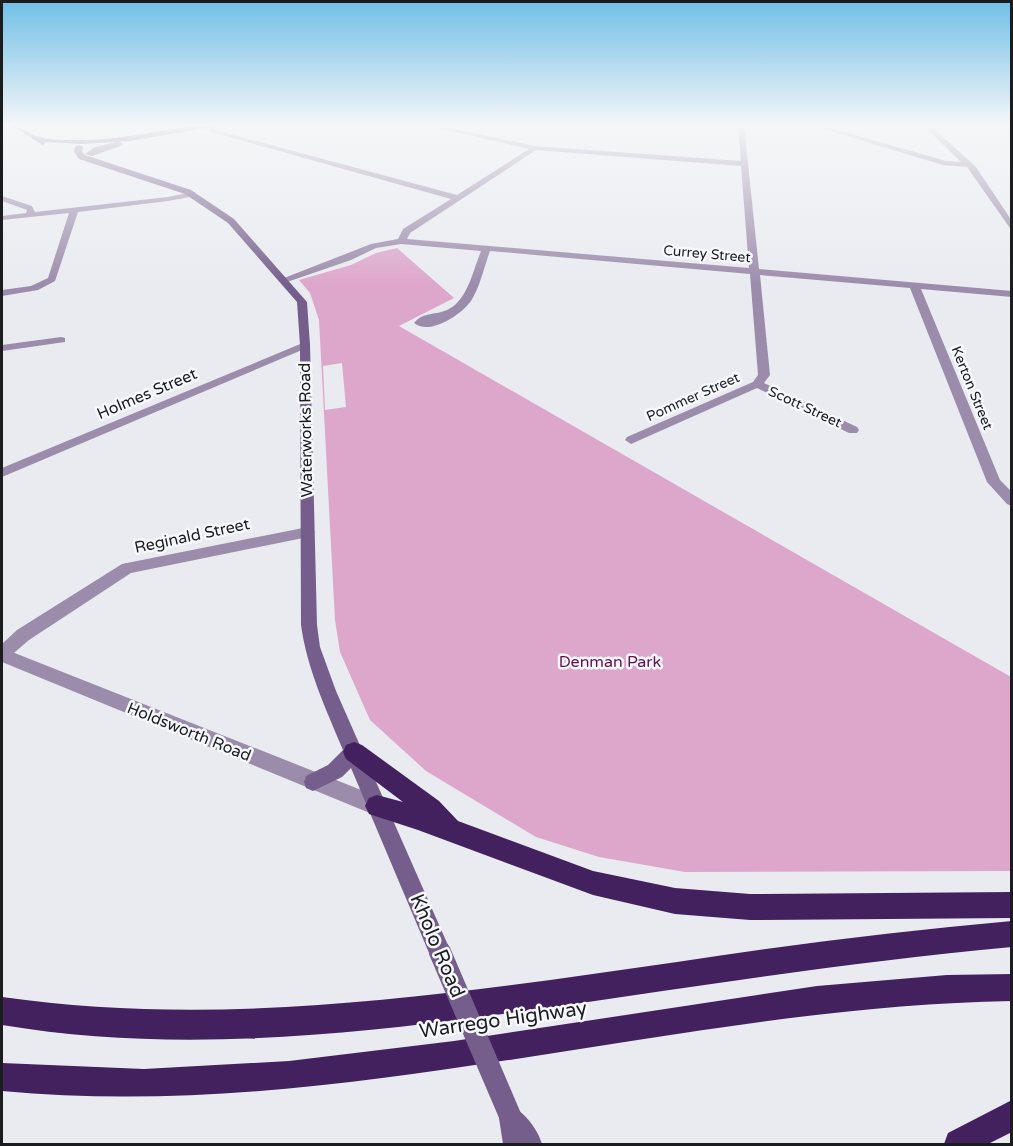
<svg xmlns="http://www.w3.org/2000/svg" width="1013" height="1146" font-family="'Varela Round',sans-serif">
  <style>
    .green { fill: #dda6cb; fill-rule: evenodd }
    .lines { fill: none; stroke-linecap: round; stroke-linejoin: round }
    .minor { fill: #9b8cab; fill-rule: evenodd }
    .tertiary { fill: #9b8cab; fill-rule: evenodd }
    .secondary { fill: #755e8b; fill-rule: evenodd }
    .primary { fill: #5a3e73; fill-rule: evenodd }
    .motorway { fill: #43215e; fill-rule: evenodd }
    .secondary-bridge { stroke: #755e8b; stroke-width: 22 }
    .labels { text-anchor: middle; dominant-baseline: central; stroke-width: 5; stroke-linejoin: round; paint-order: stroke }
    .far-street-label { font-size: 14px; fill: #1b1c1e; stroke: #f6f8fd }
    .street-label { font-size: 16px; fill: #1b1c1e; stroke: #f6f8fd }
    .park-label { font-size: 16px; fill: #651053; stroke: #f6f8fd }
    .near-street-label { font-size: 20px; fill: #1b1c1e; stroke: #f6f8fd }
  </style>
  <rect width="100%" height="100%" fill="#e9ebf0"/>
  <path class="green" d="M 397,248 L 454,298 L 399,326 L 1011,677 L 1011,871 L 685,872 L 599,857 L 536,837 L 426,771 L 370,720 L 340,652 L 335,620 L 319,320 L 310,293 L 299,280 L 351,265 L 376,253 ZM 342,363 L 346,407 L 325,410 L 323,366 Z"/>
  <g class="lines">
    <path class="minor" d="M 2,125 L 15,125 L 2,129 Z
      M 425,125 L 437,125 L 534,146 L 741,161 L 738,125 L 744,125 L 759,269 L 1012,291 L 1012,297 L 921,289 L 1000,480 L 1012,492 L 1012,506 L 1007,504 L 987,482 L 910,288 L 760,275 L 770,375 L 764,383 L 857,427 L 859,430 L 857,433 L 849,433 L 757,388 L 631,444 L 625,440 L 627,437 L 753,382 L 758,375 L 750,274 L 490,251 C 484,267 480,287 471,301 C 461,315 429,336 414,323 C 424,311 436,316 449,309 C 468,299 473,270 481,251 L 401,244 L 376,248 L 351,260 L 287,282 L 279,280 L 371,244 L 398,239 L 403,229 L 451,199 L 211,132 L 206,127 L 211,126 L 215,130 L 457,195 L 529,149 ZM 536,150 L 741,166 L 749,268 L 407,239 L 410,233 Z
      M 810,125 L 820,125 L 946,161 L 961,162 L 923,125 L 930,125 L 976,167 L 1012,221 L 1012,231 L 967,167 L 943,165 Z
      M 192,192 L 195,192 L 195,196 L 168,201 L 78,212 L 55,281 L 38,290 L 2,296 L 2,290 L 31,286 L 48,278 L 69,213 L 2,220 L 2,216 L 26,213 L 27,210 L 2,201 L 2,196 L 32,206 L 35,212 L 168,197 Z
      M 61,337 L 65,338 L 65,342 L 2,351 L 2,345 Z
      M 305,342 L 309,343 L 309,347 L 2,477 L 2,468 Z
      M 308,527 L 315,532 L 313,536 L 131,573 L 29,640 L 8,658 L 2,660 L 2,644 L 17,630 L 122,564 Z"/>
    <path class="tertiary" d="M 2,648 L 384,799 L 387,806 L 384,813 L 377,816 L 2,662 Z"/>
    <path class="secondary" d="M 120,141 L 123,145 L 92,156 L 85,154 L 95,147 Z
      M 79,145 L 83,147 L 82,152 L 85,155 L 191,190 L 234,219 L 307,302 L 310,345 L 317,625 L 320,647 L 336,691 L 451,952 L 448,960 L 440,963 L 432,960 L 351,768 L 342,777 L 313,791 L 306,788 L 304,782 L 306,776 L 328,765 L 343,750 C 326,709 307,669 301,625 L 300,345 L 297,302 L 228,223 L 185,194 L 79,159 L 74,152 L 75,147 Z
      M 511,1106 C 525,1112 538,1130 542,1144 L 503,1144 L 499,1118 L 502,1109 Z"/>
    <path class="primary" d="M 10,125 C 22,125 28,134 39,137 C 52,141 68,140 81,140 C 130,140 178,124 225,125 L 129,141 L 82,144 L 46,142 L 43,145 Z"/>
    <path class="motorway" d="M 354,742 L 362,745 L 439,801 L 458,821 L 593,871 L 675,888 L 750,894 L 1012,892 L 1012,918 L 750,920 L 675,914 L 593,895 L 418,830 L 369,814 L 365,806 L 369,798 L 377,795 L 403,802 L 346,759 L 343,752 L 346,745 Z
      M 1012,921 L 1012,947 C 860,961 711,984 561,1006 C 377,1032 186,1056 2,1025 L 2,997 C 227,1029 454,994 677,962 C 788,945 900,931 1012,921 Z
      M 1012,974 L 1012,1001 C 672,1007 343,1123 2,1091 L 2,1063 L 144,1069 L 289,1061 L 454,1041 L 817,986 L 947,975 Z
      M 1012,1100 L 1012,1132 L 988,1144 L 944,1144 L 948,1133 Z"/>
    <path class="secondary-bridge" d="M 440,952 L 511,1118"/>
  </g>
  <linearGradient id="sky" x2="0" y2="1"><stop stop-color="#70bfe7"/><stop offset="0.44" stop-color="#f5f6f8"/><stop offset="1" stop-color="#f5f6f8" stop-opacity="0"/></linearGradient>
  <rect width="1013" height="285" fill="url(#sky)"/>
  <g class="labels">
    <g class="far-street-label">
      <text transform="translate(707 254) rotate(5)">Currey Street</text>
      <text transform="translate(972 388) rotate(68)">Kerton Street</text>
      <text transform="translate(693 397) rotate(-24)">Pommer Street</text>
      <text transform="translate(805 407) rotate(25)">Scott Street</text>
    </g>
    <g class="street-label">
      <text transform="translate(147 394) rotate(-23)">Holmes Street</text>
      <text transform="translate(306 430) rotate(-91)">Waterworks Road</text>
      <text transform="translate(192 536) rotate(-12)">Reginald Street</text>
      <text transform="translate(189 732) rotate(22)">Holdsworth Road</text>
    </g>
    <g class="park-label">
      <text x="610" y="662">Denman Park</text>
    </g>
    <g class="near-street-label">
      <text transform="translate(437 946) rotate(67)">Kholo Road</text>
      <text transform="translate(503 1020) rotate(-8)">Warrego Highway</text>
    </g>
  </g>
  <rect width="1013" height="1146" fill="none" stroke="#1b1c1e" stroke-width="6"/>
</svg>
